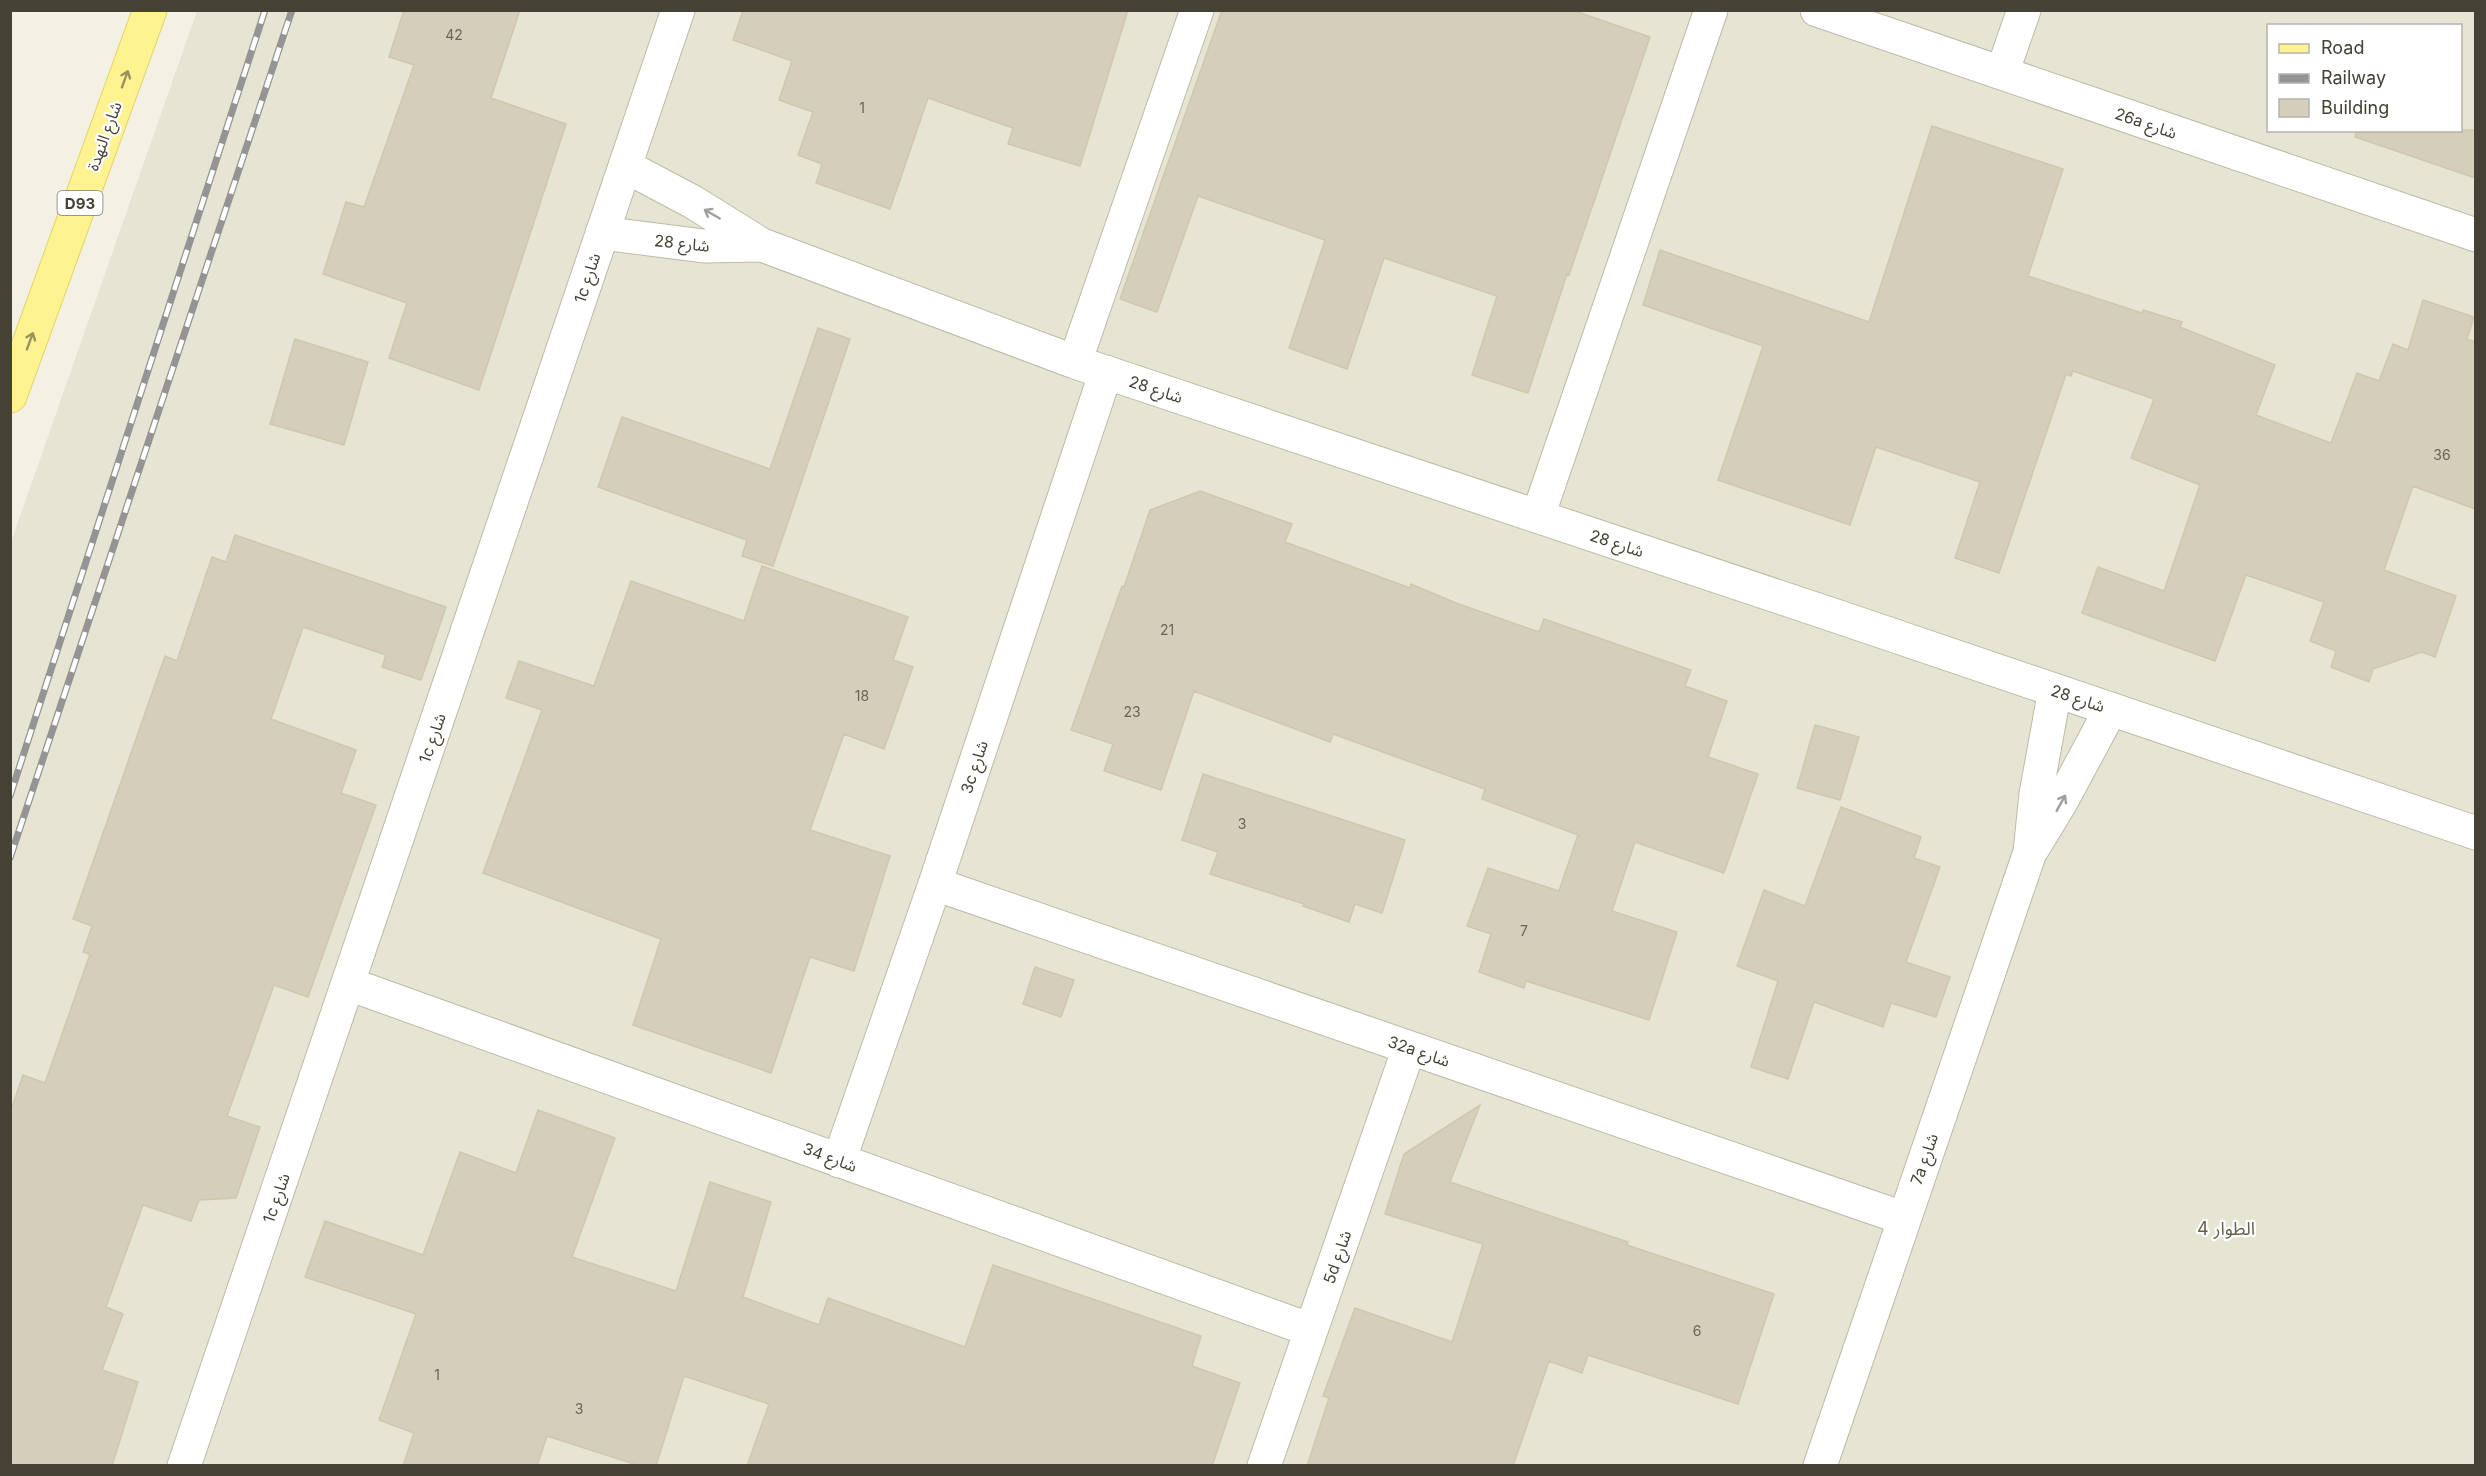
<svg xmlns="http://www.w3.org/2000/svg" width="2486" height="1476" font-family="Inter,'Noto Sans Arabic',sans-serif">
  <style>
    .residential { fill: #e6e4d2; fill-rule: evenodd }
    .building { fill: #d4ceba; stroke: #cfc8ad; stroke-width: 1.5 }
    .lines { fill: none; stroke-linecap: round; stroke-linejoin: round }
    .minor-casing { stroke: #bebaa7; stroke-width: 35 }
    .major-casing { stroke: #e4d461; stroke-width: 35 }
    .minor { stroke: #fff; stroke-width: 33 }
    .major { stroke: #fff391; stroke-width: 33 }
    .rail-casing { stroke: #949494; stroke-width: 7 }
    .rail { stroke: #fff; stroke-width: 4.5; stroke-dasharray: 14; stroke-linecap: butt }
    .oneway { stroke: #99915e }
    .oneway2 { stroke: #a2a09a }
    .labels { text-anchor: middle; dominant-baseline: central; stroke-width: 4.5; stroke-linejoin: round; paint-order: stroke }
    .number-label { font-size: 14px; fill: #696456 }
    .shield { fill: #fff; stroke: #7d7a71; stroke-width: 1.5 }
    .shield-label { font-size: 15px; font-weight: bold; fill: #454134 }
    .street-label { font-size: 16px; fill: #454134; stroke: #fff }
    .neighbourhood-label { font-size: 18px; fill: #67614b; stroke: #fff }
  </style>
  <rect width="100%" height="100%" fill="#f2f1e4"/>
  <path class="residential" d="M 197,11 L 2475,11 L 2475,1465 L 11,1466 L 11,542 ZM 2268,26 L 2460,26 L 2460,130 L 2268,130 Z"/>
  <path class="building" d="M 404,10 L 520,10 L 491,98 L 566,124 L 479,390 L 389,358 L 407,303 L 323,274 L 346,202 L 364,207 L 414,65 L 389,57 Z
    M 743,10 L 1128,10 L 1080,166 L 1008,144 L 1013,128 L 928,98 L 890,209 L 816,183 L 822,164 L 798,155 L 813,112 L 779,100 L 792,61 L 733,40 Z
    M 1222,10 L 1572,10 L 1650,37 L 1569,275 L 1567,274 L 1528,393 L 1472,375 L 1497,296 L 1384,258 L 1347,369 L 1289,348 L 1325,240 L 1198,196 L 1157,312 L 1120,299 Z
    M 1932,126 L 2063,169 L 2028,276 L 2142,313 L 2143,310 L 2182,322 L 2180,327 L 2275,365 L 2256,415 L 2331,443 L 2357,373 L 2379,381 L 2393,344 L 2408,350 L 2423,300 L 2474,317 L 2467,339 L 2475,342 L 2475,509 L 2413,486 L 2384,570 L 2456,596 L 2435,657 L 2422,652 L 2373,669 L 2369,682 L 2331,667 L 2336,651 L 2310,641 L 2324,602 L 2246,575 L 2215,661 L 2082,613 L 2098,567 L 2164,591 L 2200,485 L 2131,458 L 2154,399 L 2073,371 L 2071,376 L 2066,374 L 1999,573 L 1955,558 L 1980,482 L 1876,447 L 1850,525 L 1718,480 L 1763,346 L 1643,305 L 1660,250 L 1869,322 Z
    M 2356,130 L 2475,130 L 2475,178 L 2355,137 Z
    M 818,328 L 850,339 L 773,566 L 742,556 L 747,540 L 598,487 L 622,417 L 770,469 Z
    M 295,339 L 368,362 L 344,445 L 270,424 Z
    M 1200,491 L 1292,524 L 1285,542 L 1410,588 L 1411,584 L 1456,603 L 1539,632 L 1544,619 L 1691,670 L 1685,686 L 1727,701 L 1708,757 L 1758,774 L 1724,873 L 1635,842 L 1612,911 L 1677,932 L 1649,1020 L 1526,981 L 1524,988 L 1479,972 L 1491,934 L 1467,926 L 1488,868 L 1559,891 L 1578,835 L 1482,799 L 1485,789 L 1333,734 L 1330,742 L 1194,691 L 1161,790 L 1104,771 L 1113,744 L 1071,730 L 1122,586 L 1124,587 L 1150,510 Z
    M 235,535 L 446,607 L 421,680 L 382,667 L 386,655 L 303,627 L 271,719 L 356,750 L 341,793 L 376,805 L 308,997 L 274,985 L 227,1116 L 260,1127 L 236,1198 L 199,1200 L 191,1221 L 143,1205 L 106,1307 L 123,1314 L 102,1370 L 138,1382 L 112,1466 L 10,1466 L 10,1113 L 23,1075 L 45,1083 L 90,954 L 83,952 L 92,926 L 73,919 L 165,656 L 177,661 L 212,557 L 226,562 Z
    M 762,566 L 908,617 L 893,660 L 913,667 L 884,749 L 844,734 L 810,830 L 890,856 L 854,971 L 810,957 L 771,1073 L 633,1025 L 661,939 L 483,873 L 542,710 L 506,698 L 519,661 L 594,686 L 631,581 L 744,621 Z
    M 1815,725 L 1859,737 L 1840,800 L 1797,788 Z
    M 1203,774 L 1405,840 L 1382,913 L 1355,904 L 1349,922 L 1303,906 L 1304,904 L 1210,874 L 1218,852 L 1182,840 Z
    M 1841,807 L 1921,837 L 1914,858 L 1940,867 L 1906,962 L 1950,977 L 1936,1017 L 1891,1003 L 1883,1027 L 1814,1002 L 1788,1079 L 1751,1067 L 1778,981 L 1737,966 L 1764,890 L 1805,906 Z
    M 1035,967 L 1074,980 L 1061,1017 L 1023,1004 Z
    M 1480,1105 L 1450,1182 L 1628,1242 L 1627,1245 L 1774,1294 L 1738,1404 L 1588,1355 L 1582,1373 L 1549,1361 L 1513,1466 L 1307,1466 L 1329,1398 L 1323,1396 L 1355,1308 L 1452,1342 L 1483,1244 L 1385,1214 L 1404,1154 Z
    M 538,1110 L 615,1138 L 572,1257 L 676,1291 L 710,1182 L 771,1202 L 743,1297 L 819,1325 L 828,1298 L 965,1347 L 993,1265 L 1201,1336 L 1192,1366 L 1240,1383 L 1212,1466 L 747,1466 L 769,1404 L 684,1376 L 656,1466 L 640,1466 L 547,1436 L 537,1466 L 403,1466 L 414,1433 L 379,1420 L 416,1314 L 305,1277 L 325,1221 L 423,1255 L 460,1152 L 516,1173 Z"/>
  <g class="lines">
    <g class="minor-casing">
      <path id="minor" d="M 1817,10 L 2476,235
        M 2002,73 L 2024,10
        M 625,166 L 693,202 L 762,245 L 1075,362 L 1839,617 L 2476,833
        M 602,233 L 704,246 L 762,245
        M 1075,362 L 1197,10
        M 1538,516 L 1711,10
        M 2033,848 L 2061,802 L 2111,709
        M 935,884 L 1903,1218
        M 349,984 L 1311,1330
        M 839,1161 L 935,884 L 1106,372
        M 184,1466 L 678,10
        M 1264,1466 L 1409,1048
        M 1820,1466 L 2030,852 L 2036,794 L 2055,690"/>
    </g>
    <g class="major-casing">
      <path id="major" d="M 10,396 L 150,10"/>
    </g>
    <use href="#minor" class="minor"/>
    <use href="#major" class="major"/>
    <g class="rail-casing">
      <path id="rail" d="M 10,796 L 265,10
        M 10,858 L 292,10"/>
    </g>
    <use href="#rail" class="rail"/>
  </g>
  <defs><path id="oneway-shaft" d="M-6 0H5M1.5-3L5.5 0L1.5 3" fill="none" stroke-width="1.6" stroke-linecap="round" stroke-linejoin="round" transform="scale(1.5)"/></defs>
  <g class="oneway">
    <use href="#oneway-shaft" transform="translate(125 79) rotate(-70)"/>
    <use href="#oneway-shaft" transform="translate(30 341) rotate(-70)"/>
  </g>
  <g class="oneway2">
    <use href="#oneway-shaft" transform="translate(712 214) rotate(-150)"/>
    <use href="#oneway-shaft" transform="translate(2061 803) rotate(-61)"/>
  </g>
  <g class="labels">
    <g class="number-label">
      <text x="454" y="34">42</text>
      <text x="862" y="107">1</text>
      <text x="2442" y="454">36</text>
      <text x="1167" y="629">21</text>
      <text x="862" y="695">18</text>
      <text x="1132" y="711">23</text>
      <text x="1242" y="823">3</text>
      <text x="1524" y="930">7</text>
      <text x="1697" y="1330">6</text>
      <text x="437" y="1374">1</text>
      <text x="579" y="1408">3</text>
    </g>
    <rect class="shield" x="57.5" y="191" width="45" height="24" rx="4.5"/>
    <g class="shield-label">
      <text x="80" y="203">D93</text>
    </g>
    <g class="street-label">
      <text transform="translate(2146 123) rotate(19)">26a شارع</text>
      <text transform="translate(104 136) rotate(-70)">شارع النهدة</text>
      <text transform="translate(682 243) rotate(6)">شارع 28</text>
      <text transform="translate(587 278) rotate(-72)">1c شارع</text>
      <text transform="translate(1156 389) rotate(18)">شارع 28</text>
      <text transform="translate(1617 543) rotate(18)">شارع 28</text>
      <text transform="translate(2078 698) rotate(18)">شارع 28</text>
      <text transform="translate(432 738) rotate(-71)">1c شارع</text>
      <text transform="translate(974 767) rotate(-72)">3c شارع</text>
      <text transform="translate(1419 1051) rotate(19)">32a شارع</text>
      <text transform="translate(830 1157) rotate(20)">شارع 34</text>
      <text transform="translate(1924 1159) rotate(-71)">7a شارع</text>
      <text transform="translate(276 1198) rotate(-71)">1c شارع</text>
      <text transform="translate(1337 1257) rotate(-71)">5d شارع</text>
    </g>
    <g class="neighbourhood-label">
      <text x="2226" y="1228">الطوار 4</text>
    </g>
  </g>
  <rect width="2486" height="1476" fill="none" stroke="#454134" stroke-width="24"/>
  <rect x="2267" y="24" width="195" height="108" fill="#ffffff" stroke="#b5b3ae" stroke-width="1.5"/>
  <rect x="2279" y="44" width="30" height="9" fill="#fff391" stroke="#b5b3ae" stroke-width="1.5"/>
  <text x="2321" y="54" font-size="18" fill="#454134">Road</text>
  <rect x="2279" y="74" width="30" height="9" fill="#949494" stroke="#b5b3ae" stroke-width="1.5"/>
  <text x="2321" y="84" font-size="18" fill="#454134">Railway</text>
  <rect x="2279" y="99" width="30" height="18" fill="#d4ceba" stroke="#b5b3ae" stroke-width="1.5"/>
  <text x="2321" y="114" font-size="18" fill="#454134">Building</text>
</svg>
